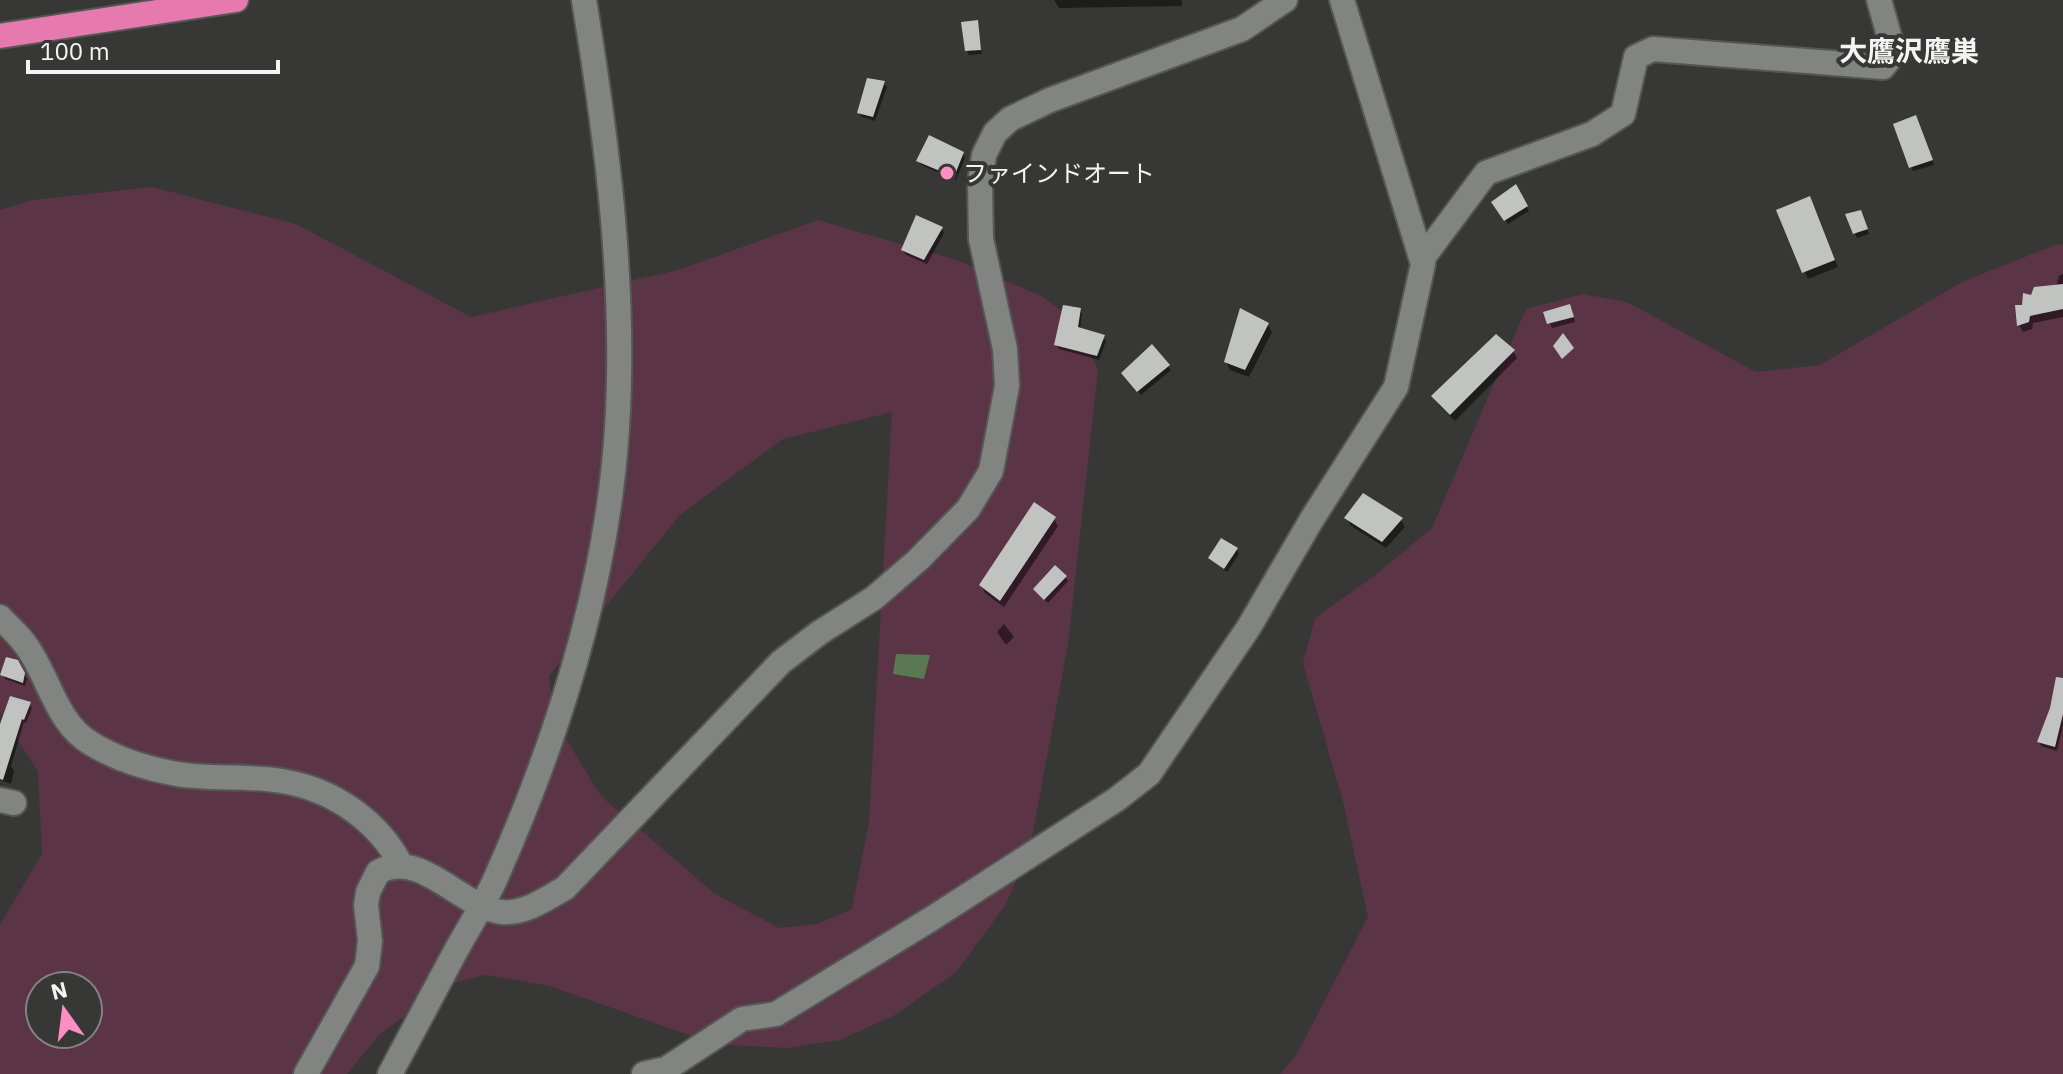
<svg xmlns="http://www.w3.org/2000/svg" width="2063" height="1074" font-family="'IBM Plex Sans','Noto Sans JP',sans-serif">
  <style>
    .green { fill: #5b3446; fill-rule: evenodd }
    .water { fill: #5a7851 }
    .shadow { fill: #0007 }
    .building { fill: #c1c3c1 }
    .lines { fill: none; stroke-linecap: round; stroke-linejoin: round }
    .minor-casing { stroke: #555755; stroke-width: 28 }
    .highway-casing { stroke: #555755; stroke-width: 28 }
    .minor { stroke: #828481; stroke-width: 24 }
    .highway { stroke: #e679ad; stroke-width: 24 }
    .poi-dot { fill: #fc8fc2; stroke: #373836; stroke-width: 3 }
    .labels { text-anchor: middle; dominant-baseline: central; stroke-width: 8; stroke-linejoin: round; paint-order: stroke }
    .poi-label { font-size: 24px; fill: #f3f4f3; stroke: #373836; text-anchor: start }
    .quarter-label { font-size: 28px; font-weight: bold; fill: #f3f4f3; stroke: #373836 }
  </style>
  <rect width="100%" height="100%" fill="#373836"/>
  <path class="green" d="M 152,187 L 296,224 L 471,317 L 678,270 L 818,220 L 959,261 L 1041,296 L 1075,321 L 1098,370 L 1068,644 L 1030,848 L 1006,904 L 956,972 L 895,1015 L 840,1040 L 787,1048 L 714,1044 L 550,986 L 486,975 L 460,981 L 435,993 L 379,1035 L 347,1074 L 0,1074 L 0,925 L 42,854 L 38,772 L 0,712 L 0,210 L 32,200 ZM 892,412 L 869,822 L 852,909 L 817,924 L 779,928 L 715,894 L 601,796 L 554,719 L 549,676 L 680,515 L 783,439 ZM 40,986 L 88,986 L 88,1034 L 40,1034 Z
    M 2063,244 L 2063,1074 L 1280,1074 L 1297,1054 L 1368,917 L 1343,802 L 1303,663 L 1315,618 L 1374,576 L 1432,528 L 1526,309 L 1583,294 L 1627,302 L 1756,372 L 1820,365 L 1962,282 L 2055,245 Z"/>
  <path class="water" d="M 896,654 L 930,655 L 924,679 L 893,674 Z"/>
  <path class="shadow" d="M 1054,0 L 1182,0 L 1182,6 L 1059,8 Z
    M 976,22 L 982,54 L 969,55 L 967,50 Z
    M 884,83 L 887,87 L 875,121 L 862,117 L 859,113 Z
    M 1918,122 L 1934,165 L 1913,171 L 1911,167 Z
    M 962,153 L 965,158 L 956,180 L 921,165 L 919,160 Z
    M 1515,187 L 1529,211 L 1508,224 L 1494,202 Z
    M 1814,206 L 1838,267 L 1808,279 L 1779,211 Z
    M 1863,217 L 1869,234 L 1857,238 L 1855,233 Z
    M 942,229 L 944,233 L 927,264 L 906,255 L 903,250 Z
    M 2063,274 L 2063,317 L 2033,323 L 2032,329 L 2023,332 L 2019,325 L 2024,307 L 2032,298 L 2056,287 L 2059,276 Z
    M 1080,309 L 1082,314 L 1080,330 L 1103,337 L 1106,341 L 1099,360 L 1059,349 L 1056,345 Z
    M 1572,310 L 1575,322 L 1552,328 L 1546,313 Z
    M 1268,325 L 1272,332 L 1249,377 L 1230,370 L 1226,362 Z
    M 1513,351 L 1517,358 L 1455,421 L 1438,404 L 1433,397 Z
    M 1168,366 L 1171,370 L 1141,395 L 1126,378 Z
    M 1347,518 L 1401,520 L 1405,527 L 1386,548 L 1351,526 Z
    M 1054,519 L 1058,526 L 1004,607 L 985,593 L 981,585 Z
    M 1222,541 L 1237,550 L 1239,554 L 1227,572 L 1210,558 Z
    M 1065,577 L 1068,581 L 1048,603 L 1038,594 Z
    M 1004,624 L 1014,637 L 1006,645 L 997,632 Z
    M 17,662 L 27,679 L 25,686 L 5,679 L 3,674 Z
    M 2063,696 L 2063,725 L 2057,751 L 2041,746 L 2039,742 Z
    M 29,704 L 32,708 L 26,723 L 24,722 L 11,766 L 14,771 L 11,784 L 0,780 L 0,726 Z"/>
  <path class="building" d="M 978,20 L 981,50 L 965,51 L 961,22 Z
    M 867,78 L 885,81 L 873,117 L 857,113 Z
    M 1916,115 L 1933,160 L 1909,168 L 1893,124 Z
    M 929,135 L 964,152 L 954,177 L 916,161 Z
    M 1516,184 L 1528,206 L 1504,221 L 1491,202 Z
    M 1810,196 L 1835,260 L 1802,273 L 1776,210 Z
    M 1861,210 L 1868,229 L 1853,234 L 1845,214 Z
    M 916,215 L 943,227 L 924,260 L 901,250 Z
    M 2063,284 L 2063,309 L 2030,316 L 2029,322 L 2017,326 L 2015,305 L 2022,305 L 2023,293 L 2031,295 L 2034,287 Z
    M 1570,304 L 1574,317 L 1547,324 L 1543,312 Z
    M 1063,305 L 1081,308 L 1078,327 L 1105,335 L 1097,356 L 1054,345 Z
    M 1240,308 L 1269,323 L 1245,370 L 1224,362 Z
    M 1563,333 L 1574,348 L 1562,359 L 1553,346 Z
    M 1496,334 L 1515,350 L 1450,415 L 1431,396 Z
    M 1152,344 L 1170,365 L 1137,392 L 1121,373 Z
    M 1363,493 L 1403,518 L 1382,542 L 1344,518 Z
    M 1034,502 L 1056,517 L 1000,601 L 979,585 Z
    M 1221,538 L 1238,548 L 1224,569 L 1208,558 Z
    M 1055,565 L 1067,576 L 1044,600 L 1033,589 Z
    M 6,657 L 18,660 L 20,664 L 25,673 L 23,683 L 0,675 Z
    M 2056,677 L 2063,678 L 2063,714 L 2055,747 L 2037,742 L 2050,708 Z
    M 10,696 L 31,702 L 24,720 L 22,719 L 3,780 L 0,779 L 0,724 Z"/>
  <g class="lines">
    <g class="minor-casing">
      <path id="minor" d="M 1422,259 L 1486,173 L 1592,134 L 1623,114 L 1636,57 L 1653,49 L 1883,67 L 1894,53 L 1879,0
        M 0,617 C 8,626 18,634 25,644 C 49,675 55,723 92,744 C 115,758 145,768 172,773 C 209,781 249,774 287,782 C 335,791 379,822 401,865
        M 0,800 L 14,803
        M 306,1074 L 367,966 L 370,941 L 366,905 L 368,892 L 378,872 C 421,848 461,908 502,912 C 525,914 546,899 565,888 L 781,662 L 819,633 L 874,598 L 918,560 L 968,509 L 991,471 L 1007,386 L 1005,349 L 981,239 L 980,182 L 984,155 L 995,133 L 1010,119 L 1050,100 L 1242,29 L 1285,0
        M 390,1074 C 411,1035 432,995 453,956 C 466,932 482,907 494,882 C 558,739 607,585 617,428 C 626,286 607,140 584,0
        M 644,1074 L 666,1069 L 742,1019 L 776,1014 L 931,919 L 1117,799 L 1149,774 L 1249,627 L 1312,519 L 1396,387 L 1423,264 L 1342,0"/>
    </g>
    <g class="highway-casing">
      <path id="highway" d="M 0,36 L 236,0"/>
    </g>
    <use href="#minor" class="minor"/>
    <use href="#highway" class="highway"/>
  </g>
  <circle class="poi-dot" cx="947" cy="173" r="8"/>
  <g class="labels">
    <g class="poi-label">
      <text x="963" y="173">ファインドオート</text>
    </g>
    <g class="quarter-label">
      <text x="1909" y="50">大鷹沢鷹巣</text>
    </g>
  </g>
  <g transform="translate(64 1010) rotate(346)"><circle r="38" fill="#373836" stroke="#828382" stroke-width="2"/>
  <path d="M0-6L14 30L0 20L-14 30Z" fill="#fc8fc2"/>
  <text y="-12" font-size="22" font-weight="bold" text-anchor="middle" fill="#f3f4f3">N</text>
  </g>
  <path d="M28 60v12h250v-12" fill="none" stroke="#f3f4f3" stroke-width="4"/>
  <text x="40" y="60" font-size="24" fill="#f3f4f3" stroke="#373836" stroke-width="6" paint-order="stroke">100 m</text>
</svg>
